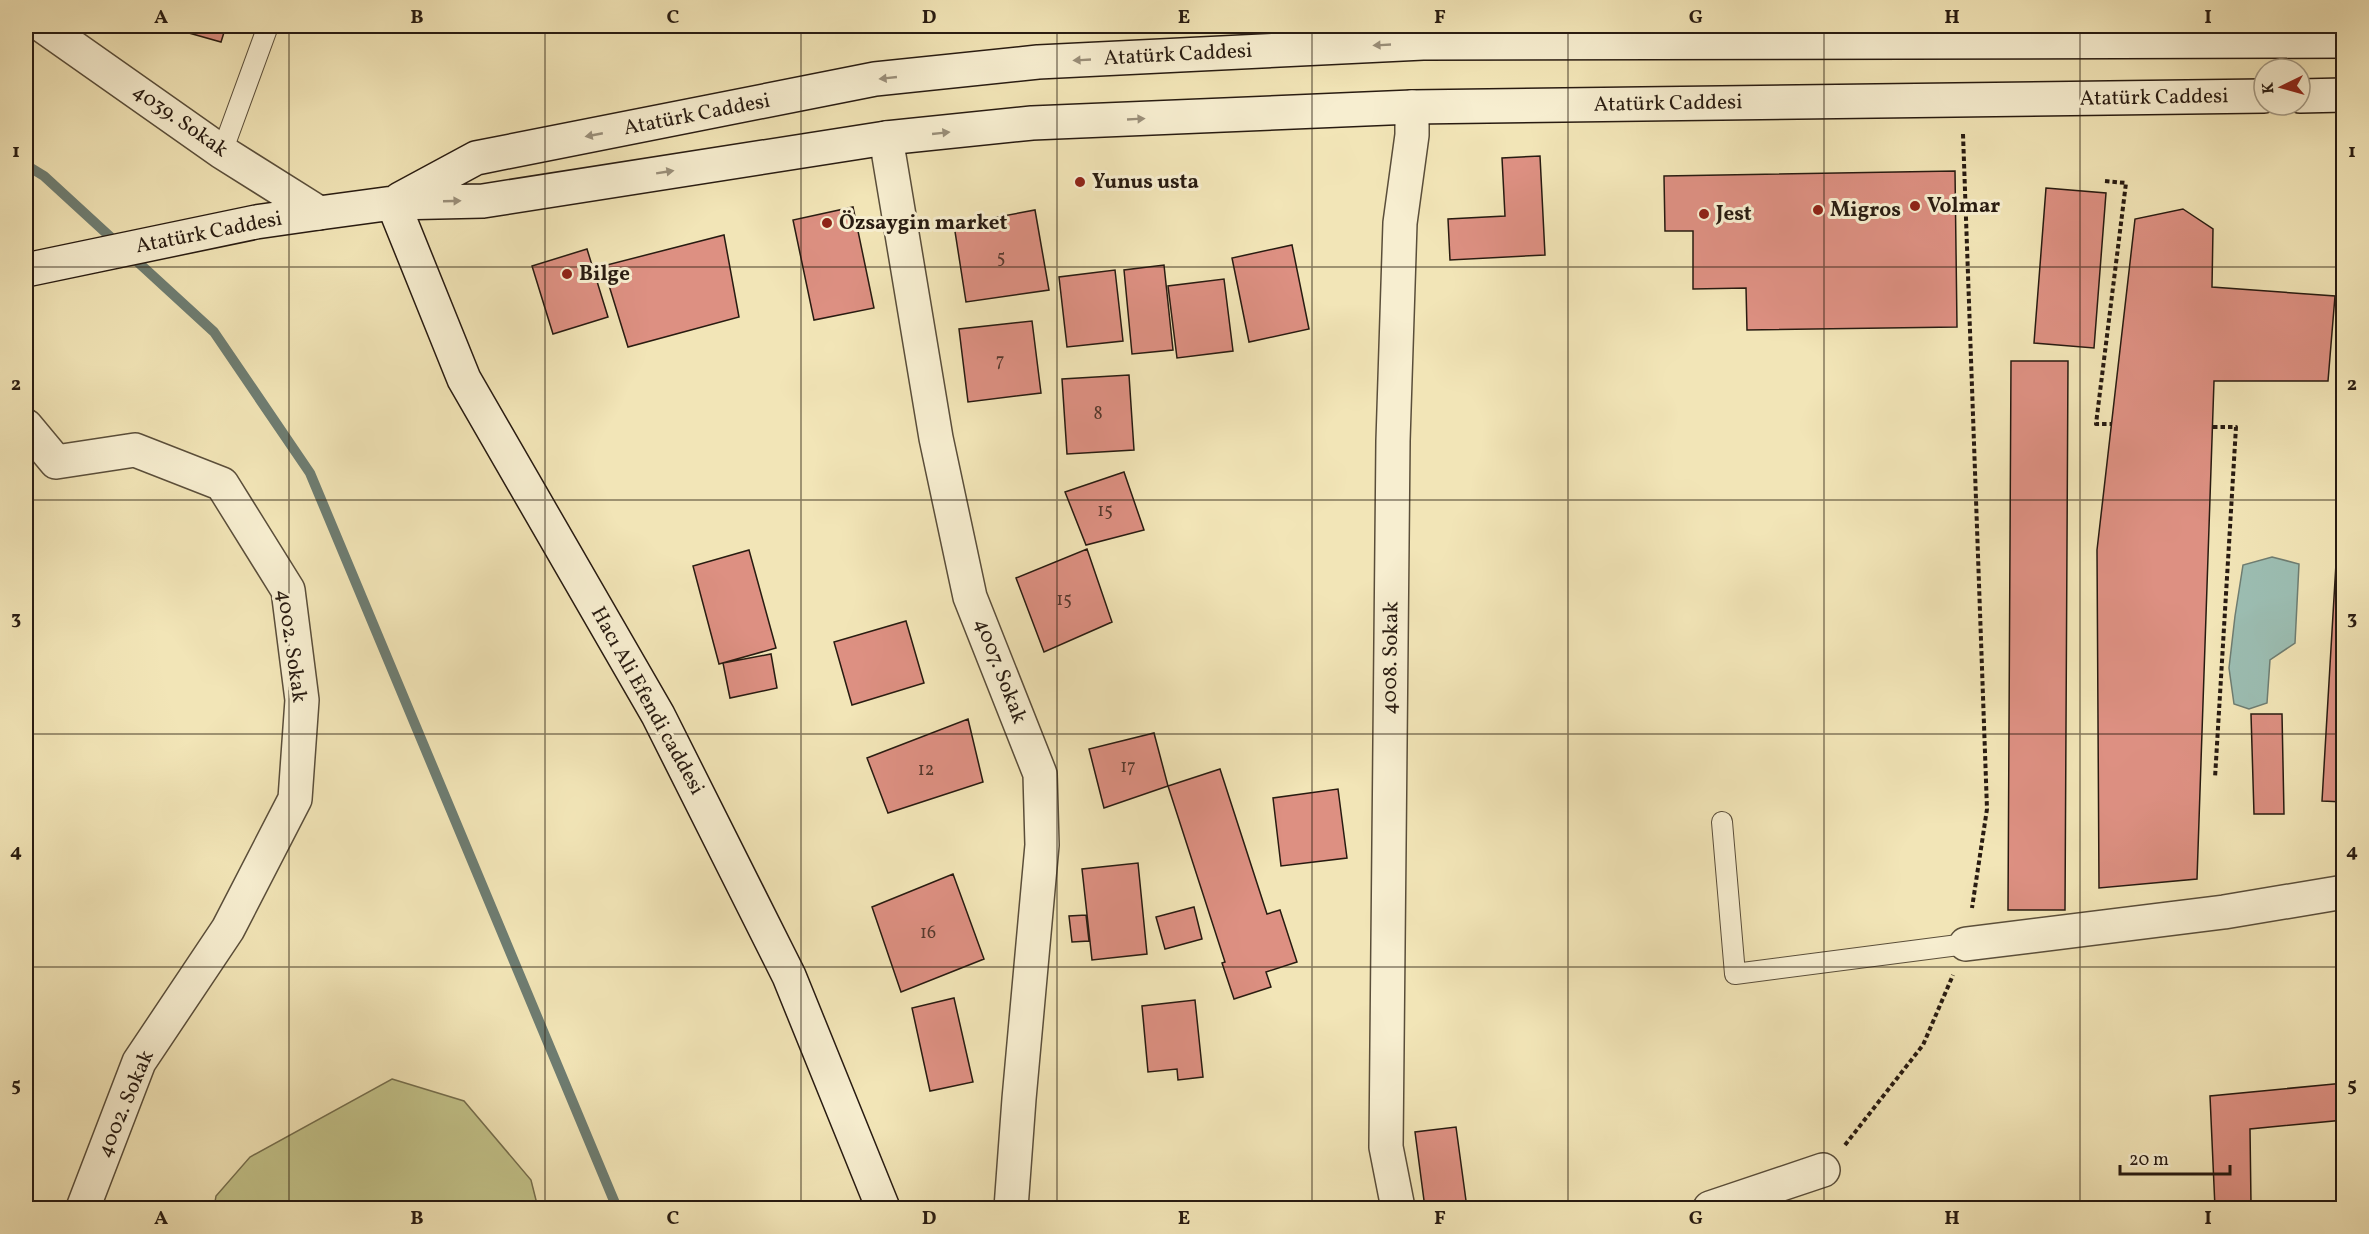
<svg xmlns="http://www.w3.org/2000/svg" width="2369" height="1234" font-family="Vollkorn,serif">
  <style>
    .green { fill: #c2c289; stroke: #756e4d; stroke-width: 1.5 }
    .water { fill: #9cbeb3; stroke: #6e7d72; stroke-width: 1.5 }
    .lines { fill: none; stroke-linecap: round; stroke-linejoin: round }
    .stream { stroke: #6e7d72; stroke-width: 10 }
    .building { fill: #dd9082; stroke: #281b11; stroke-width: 1.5 }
    .lane-casing { stroke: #5a4e3a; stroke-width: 22 }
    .street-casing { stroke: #5a4e3a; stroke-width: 36 }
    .secondary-casing { stroke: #281b11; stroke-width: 36 }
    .path { stroke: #281b11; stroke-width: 4; stroke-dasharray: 4.5 3; stroke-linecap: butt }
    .lane { stroke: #f7eed0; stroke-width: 20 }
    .street { stroke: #f7eed0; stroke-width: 33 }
    .secondary { stroke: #f7eed0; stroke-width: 33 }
    .oneway { fill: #9a8f7a }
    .grid { fill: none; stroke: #281b11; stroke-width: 1.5; stroke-opacity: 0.55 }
    .poi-dot { fill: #8f2418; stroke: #f7eed0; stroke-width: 2 }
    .labels { text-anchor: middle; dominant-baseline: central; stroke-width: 6; stroke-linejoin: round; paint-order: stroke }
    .number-label { font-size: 18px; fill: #55382d }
    .street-label { font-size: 21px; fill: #281b11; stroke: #f7eed0 }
    .poi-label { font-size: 21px; font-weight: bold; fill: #281b11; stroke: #f7eed0; text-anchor: start }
    .neatline { fill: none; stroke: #281b11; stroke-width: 2 }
    .grid-label { font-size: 20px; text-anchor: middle; font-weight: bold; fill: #281b11 }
  </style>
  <rect width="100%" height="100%" fill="#f2e5b7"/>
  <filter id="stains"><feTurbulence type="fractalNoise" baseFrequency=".00333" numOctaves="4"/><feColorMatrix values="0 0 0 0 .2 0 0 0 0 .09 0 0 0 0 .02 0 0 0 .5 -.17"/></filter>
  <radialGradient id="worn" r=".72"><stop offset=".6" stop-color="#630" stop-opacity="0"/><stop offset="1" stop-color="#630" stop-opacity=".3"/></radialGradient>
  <path class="green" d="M 392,1079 L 464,1101 L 531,1180 L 538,1208 L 214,1208 L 216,1196 L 250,1157 Z"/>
  <path class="water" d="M 2272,557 L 2299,564 L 2295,643 L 2270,660 L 2267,703 L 2249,709 L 2234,704 L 2229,668 L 2235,616 L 2243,565 Z"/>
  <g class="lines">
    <path class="stream" d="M 26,165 L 44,176 L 214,332 L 310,473 L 617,1208"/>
  </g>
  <path class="building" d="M 164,26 L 226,26 L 221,42 Z
    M 1540,156 L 1545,255 L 1450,260 L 1448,219 L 1505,216 L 1502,158 Z
    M 1955,171 L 1957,327 L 1747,330 L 1746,288 L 1693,289 L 1693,231 L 1665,231 L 1664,176 Z
    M 2046,188 L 2106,193 L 2094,348 L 2034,343 Z
    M 853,207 L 874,308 L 814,320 L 793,220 Z
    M 2183,209 L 2213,229 L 2212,287 L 2335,296 L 2328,381 L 2214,381 L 2197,879 L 2099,888 L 2097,550 L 2135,219 Z
    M 1035,210 L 1049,290 L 966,302 L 954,225 Z
    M 724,235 L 739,317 L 628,347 L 603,266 Z
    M 1292,245 L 1309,329 L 1249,342 L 1232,258 Z
    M 587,249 L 608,317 L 553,334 L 532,266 Z
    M 1164,265 L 1173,350 L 1132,354 L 1124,270 Z
    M 1115,270 L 1123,341 L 1067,347 L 1059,277 Z
    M 1224,279 L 1233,351 L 1177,358 L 1168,286 Z
    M 1032,321 L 1041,393 L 968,402 L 959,329 Z
    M 2011,361 L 2068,361 L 2065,910 L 2008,910 Z
    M 1129,375 L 1134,450 L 1067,454 L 1062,379 Z
    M 2344,428 L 2344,802 L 2322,801 Z
    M 1124,472 L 1144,530 L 1086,545 L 1065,492 Z
    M 1087,549 L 1112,622 L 1044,652 L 1016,578 Z
    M 749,550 L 776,648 L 719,664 L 693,566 Z
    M 906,621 L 924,683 L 852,705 L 834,642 Z
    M 771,654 L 777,688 L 730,698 L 723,663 Z
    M 2251,714 L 2282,714 L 2284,814 L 2254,814 Z
    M 968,719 L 983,782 L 888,813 L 867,758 Z
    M 1154,733 L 1168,786 L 1104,808 L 1089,749 Z
    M 1220,769 L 1267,914 L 1280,910 L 1297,962 L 1266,972 L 1271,987 L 1234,999 L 1222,963 L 1225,962 L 1168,786 Z
    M 1338,789 L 1347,858 L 1281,866 L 1273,798 Z
    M 1138,863 L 1147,954 L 1092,960 L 1082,869 Z
    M 953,874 L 984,959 L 901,992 L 872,907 Z
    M 1194,907 L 1202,939 L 1165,949 L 1156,917 Z
    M 1086,915 L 1089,941 L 1072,942 L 1069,916 Z
    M 954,998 L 973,1082 L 930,1091 L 912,1008 Z
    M 1195,1000 L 1203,1077 L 1178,1080 L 1177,1069 L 1148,1072 L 1142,1006 Z
    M 2344,1083 L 2344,1120 L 2250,1129 L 2251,1204 L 2344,1204 L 2344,1208 L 2215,1208 L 2210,1096 Z
    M 1456,1127 L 1467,1208 L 1425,1208 L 1415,1132 Z"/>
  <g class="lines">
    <g class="lane-casing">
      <path id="lane" d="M 222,152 L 268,26
        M 1722,822 L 1735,974 L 1966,944"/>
    </g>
    <g class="street-casing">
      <path id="street" d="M 43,26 L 222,152 L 319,213
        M 886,138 L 936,438 L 970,597 L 1040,774 L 1042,845 L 1019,1099 L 1011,1208
        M 26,426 L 56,462 L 135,450 L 222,484 L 288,590 L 302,700 L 295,799 L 228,929 L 139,1062 L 83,1208
        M 1966,944 L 2224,912 L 2344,892
        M 1398,1208 L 1386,1147 L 1393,441 L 1400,223 L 1412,135 L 1412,107
        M 1710,1208 L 1823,1170"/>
    </g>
    <g class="secondary-casing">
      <path id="secondary" d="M 2300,96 L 2344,95
        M 400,199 L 476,158 L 875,79 L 1038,62 L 1423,43 L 2344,41
        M 393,203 L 464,379 L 658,715 L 789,976 L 883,1208
        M 26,270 L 256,222 L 319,213 L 393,203 L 483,201 L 886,138 L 1032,123 L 1412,107 L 2264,96"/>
    </g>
    <path class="path" d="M 1963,134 L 1987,809 L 1972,908
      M 2105,181 L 2126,183 L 2096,424 L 2111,424
      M 2213,427 L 2236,427 L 2215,778
      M 1845,1145 L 1923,1045 L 1953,975"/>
    <use href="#lane" class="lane"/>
    <use href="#street" class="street"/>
    <use href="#secondary" class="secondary"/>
  </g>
  <defs><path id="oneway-solid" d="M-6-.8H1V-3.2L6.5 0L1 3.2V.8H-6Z" transform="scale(1.5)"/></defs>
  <g class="oneway">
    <use href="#oneway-solid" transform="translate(1382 45) rotate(177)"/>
    <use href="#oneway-solid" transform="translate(1082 60) rotate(177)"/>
    <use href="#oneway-solid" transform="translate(888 78) rotate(174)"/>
    <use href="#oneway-solid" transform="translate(1136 119) rotate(-3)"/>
    <use href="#oneway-solid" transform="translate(941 133) rotate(-6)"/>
    <use href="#oneway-solid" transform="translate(594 135) rotate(169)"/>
    <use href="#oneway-solid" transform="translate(665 172) rotate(-9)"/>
    <use href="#oneway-solid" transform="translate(452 201) rotate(-2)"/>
  </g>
  <path class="grid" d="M 289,26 L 289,1208M 545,26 L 545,1208M 801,26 L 801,1208M 1057,26 L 1057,1208M 1312,26 L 1312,1208M 1568,26 L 1568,1208M 1824,26 L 1824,1208M 2080,26 L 2080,1208M 26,267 L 2344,267M 26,500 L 2344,500M 26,734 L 2344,734M 26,967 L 2344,967"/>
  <g class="poi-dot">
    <circle cx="1080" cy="182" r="6"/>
    <circle cx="1915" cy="206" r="6"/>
    <circle cx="1818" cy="210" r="6"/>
    <circle cx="1704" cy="214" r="6"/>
    <circle cx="827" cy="223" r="6"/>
    <circle cx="567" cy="274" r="6"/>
  </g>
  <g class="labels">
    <g class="number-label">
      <text x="1001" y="258">5</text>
      <text x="1000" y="361">7</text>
      <text x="1098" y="414">8</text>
      <text x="1105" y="511">15</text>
      <text x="1064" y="600">15</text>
      <text x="1128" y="767">17</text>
      <text x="926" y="770">12</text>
      <text x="928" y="933">16</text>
    </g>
    <g class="street-label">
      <text transform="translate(1178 55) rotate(-3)">Atatürk Caddesi</text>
      <text transform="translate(2154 98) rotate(-1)">Atatürk Caddesi</text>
      <text transform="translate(1668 104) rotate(-1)">Atatürk Caddesi</text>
      <text transform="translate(697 115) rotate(-11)">Atatürk Caddesi</text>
      <text transform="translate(180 121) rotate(35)">4039. Sokak</text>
      <text transform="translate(209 233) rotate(-11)">Atatürk Caddesi</text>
      <text transform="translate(291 646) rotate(82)">4002. Sokak</text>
      <text transform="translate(1391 658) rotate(-89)">4008. Sokak</text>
      <text transform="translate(1000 671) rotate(69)">4007. Sokak</text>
      <text transform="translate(647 701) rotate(61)">Hacı Ali Efendi caddesi</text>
      <text transform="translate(126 1104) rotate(-67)">4002. Sokak</text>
    </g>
    <g class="poi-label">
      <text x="1092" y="182">Yunus usta</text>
      <text x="1927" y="206">Volmar</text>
      <text x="1830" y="210">Migros</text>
      <text x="1716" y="214">Jest</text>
      <text x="839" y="223">Özsaygin market</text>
      <text x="579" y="274">Bilge</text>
    </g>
  </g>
  <rect width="2369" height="1234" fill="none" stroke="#f2e5b7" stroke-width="66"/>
  <g transform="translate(2282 87) rotate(265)"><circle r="28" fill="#f7eed0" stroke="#a49a84" stroke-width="1.5"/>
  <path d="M0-4.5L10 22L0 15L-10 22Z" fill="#8f2418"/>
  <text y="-9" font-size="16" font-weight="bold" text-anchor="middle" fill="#281b11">K</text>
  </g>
  <path d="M2120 1165v9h110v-9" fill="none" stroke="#281b11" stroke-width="3"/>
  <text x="2129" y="1165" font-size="18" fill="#281b11" stroke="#f7eed0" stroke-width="4.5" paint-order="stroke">20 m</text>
  <rect x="33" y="33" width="2303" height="1168" class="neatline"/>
  <g class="grid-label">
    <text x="161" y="23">A</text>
    <text x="417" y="23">B</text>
    <text x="673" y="23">C</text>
    <text x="929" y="23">D</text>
    <text x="1184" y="23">E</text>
    <text x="1440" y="23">F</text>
    <text x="1696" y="23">G</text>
    <text x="1952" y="23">H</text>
    <text x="2208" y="23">I</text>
    <text x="16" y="157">1</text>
    <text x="2352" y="157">1</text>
    <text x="16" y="390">2</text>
    <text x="2352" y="390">2</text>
    <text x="16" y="624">3</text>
    <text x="2352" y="624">3</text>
    <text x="16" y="857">4</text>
    <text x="2352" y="857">4</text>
    <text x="16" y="1091">5</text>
    <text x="2352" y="1091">5</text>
    <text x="161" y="1224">A</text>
    <text x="417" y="1224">B</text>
    <text x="673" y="1224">C</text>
    <text x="929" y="1224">D</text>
    <text x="1184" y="1224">E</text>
    <text x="1440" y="1224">F</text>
    <text x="1696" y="1224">G</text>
    <text x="1952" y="1224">H</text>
    <text x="2208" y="1224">I</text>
  </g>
  <rect width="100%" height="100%" filter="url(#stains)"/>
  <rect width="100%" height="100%" fill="url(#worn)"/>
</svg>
